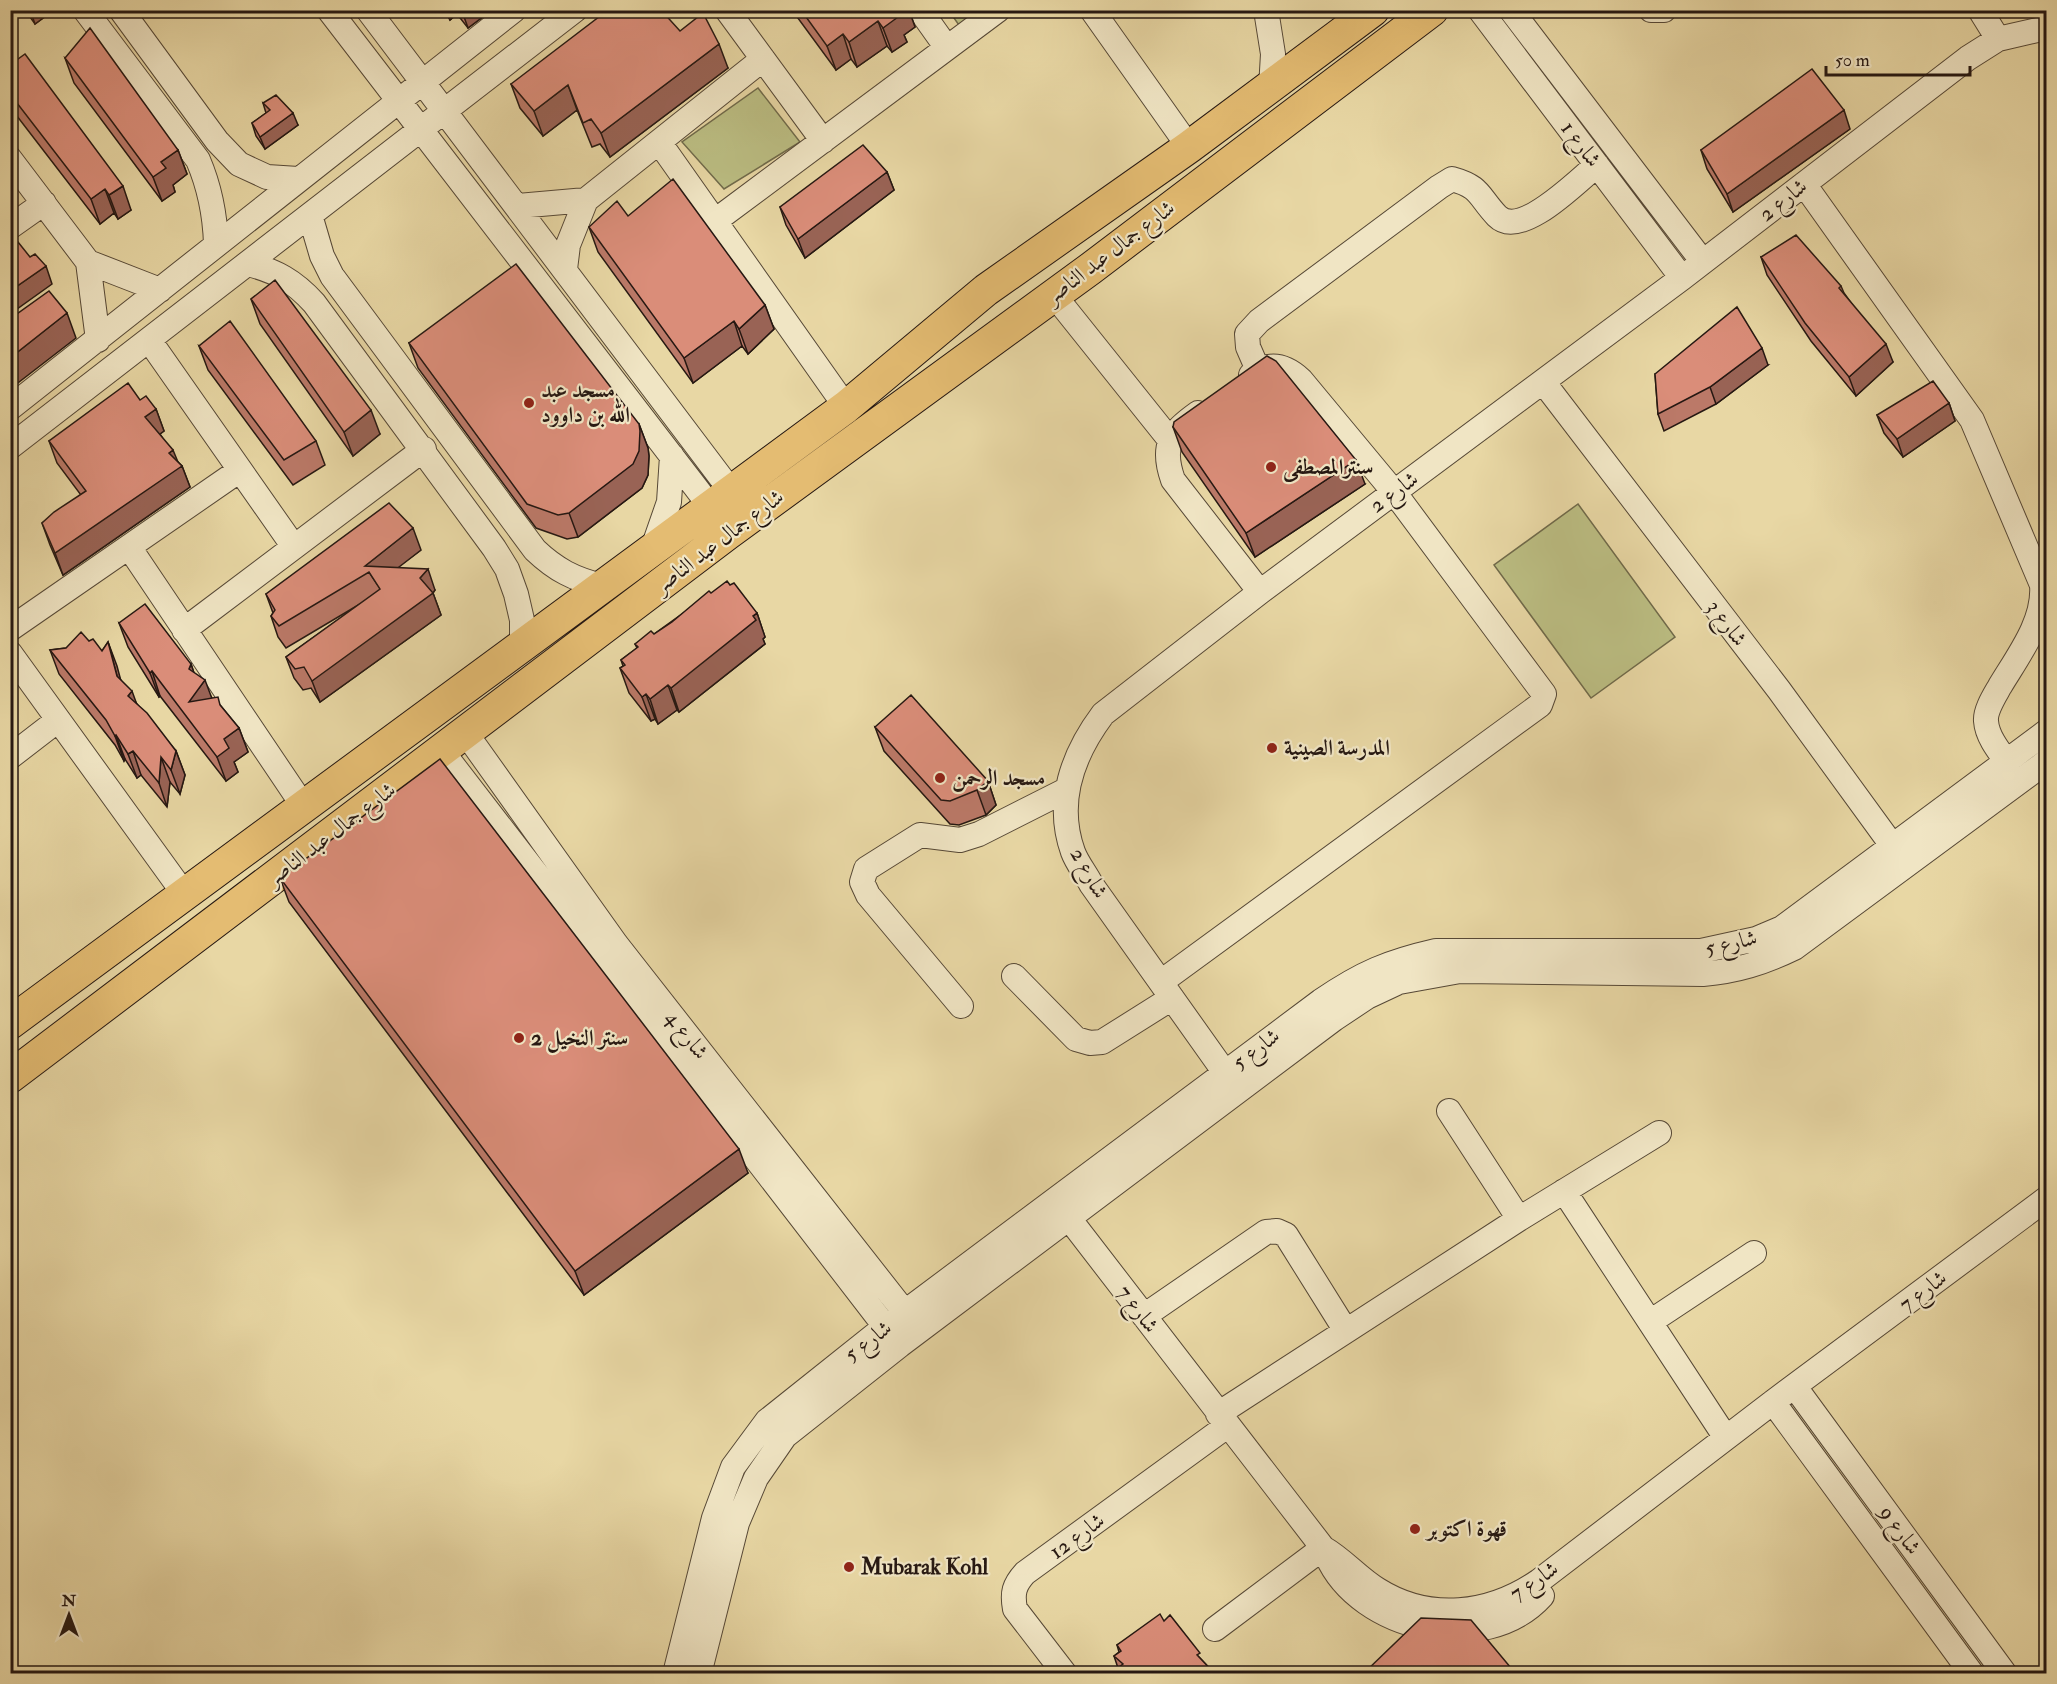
<svg xmlns="http://www.w3.org/2000/svg" width="2057" height="1684" font-family="'IM FELL Double Pica',Amiri,serif">
  <style>
    .green { fill: #bbbd82; stroke: #706a4a; stroke-width: 1.5 }
    .lines { fill: none; stroke-linecap: round; stroke-linejoin: round }
    .minor-casing { stroke: #564836; stroke-width: 26 }
    .major-casing { stroke: #261812; stroke-width: 34 }
    .minor { stroke: #f0e5c4; stroke-width: 24 }
    .major { stroke: #e4bc72; stroke-width: 32 }
    .wall { fill: #bb7968; stroke: #261812; stroke-width: 1.5 }
    .shaded-wall { fill: #996355; stroke: #261812; stroke-width: 1.5 }
    .building { fill: #da8d79; stroke: #261812; stroke-width: 1.5 }
    .poi-dot { fill: #8f2418; stroke: #f0e5c4; stroke-width: 2 }
    .labels { text-anchor: middle; dominant-baseline: central; stroke-width: 4.5; stroke-linejoin: round; paint-order: stroke }
    .street-label { font-size: 22px; fill: #261812; stroke: #f0e5c4 }
    .poi-label { font-size: 22px; font-weight: bold; fill: #261812; stroke: #f0e5c4; text-anchor: start }
  </style>
  <rect width="100%" height="100%" fill="#e8d7a4"/>
  <filter id="stains"><feTurbulence type="fractalNoise" baseFrequency=".00333" numOctaves="4"/><feColorMatrix values="0 0 0 0 .2 0 0 0 0 .09 0 0 0 0 .02 0 0 0 .5 -.17"/></filter>
  <radialGradient id="worn" r=".72"><stop offset=".6" stop-color="#630" stop-opacity="0"/><stop offset="1" stop-color="#630" stop-opacity=".3"/></radialGradient>
  <path class="green" d="M 949,11 L 980,11 L 961,28 Z
    M 758,88 L 800,142 L 724,189 L 682,142 Z
    M 1578,504 L 1675,637 L 1591,698 L 1494,565 Z"/>
  <g class="lines">
    <g class="minor-casing">
      <path id="minor" d="M 85,10 L 198,160 C 210,188 215,213 216,244
        M 121,10 L 217,141 L 239,164 L 267,177 L 298,179
        M 329,10 L 710,506
        M 368,10 L 731,491
        M 727,10 L 823,141
        M 920,10 L 947,48
        M 1092,10 L 1189,147
        M 1266,10 L 1273,54 L 1271,88
        M 1480,10 L 1682,278
        M 1511,10 L 1703,262
        M 1651,10 L 1664,10
        M 1980,10 L 1998,39
        M 659,142 L 846,407
        M 10,159 L 88,262 L 160,290
        M 1804,184 L 1972,420 L 2042,585 C 2045,621 2018,656 2000,686 C 1995,695 1985,710 1986,721 C 1987,736 1998,750 2007,762
        M 518,206 L 586,200
        M 310,215 L 322,256 L 332,276 L 535,550 C 556,570 574,579 602,586
        M 715,221 L 998,10
        M 10,227 L 44,203
        M 88,262 L 98,340
        M 248,264 C 276,271 294,281 314,303 L 494,548 L 507,569 L 516,594 L 522,620 L 522,647
        M 565,269 L 568,245 L 586,200 L 763,59
        M 1054,295 L 1170,440
        M 149,340 L 294,547
        M 1258,370 L 1248,347 L 1247,334 L 1259,321 L 1439,187 L 1452,179 C 1481,187 1478,196 1497,216 C 1521,240 1578,180 1597,165
        M 1544,383 L 1779,690 L 1902,859
        M 10,408 L 514,10
        M 1198,413 C 1170,433 1161,446 1173,480 L 1260,592
        M 10,447 L 575,10
        M 129,547 L 304,807
        M 653,548 L 669,502 L 672,456
        M 10,629 L 240,470
        M 184,630 L 424,449
        M 10,653 L 185,895
        M 465,732 L 616,944 L 914,1324
        M 441,750 L 894,1338
        M 10,757 L 58,720
        M 1014,976 L 1076,1039 L 1090,1043 L 1102,1042 L 1172,998
        M 1161,982 L 1540,705 L 1544,694 L 1394,492 L 1301,380 C 1285,365 1269,362 1251,375
        M 961,1006 L 868,895 L 862,882 L 866,869 L 920,835 L 960,840 L 979,834 L 1066,790
        M 1233,1084 L 1091,884 C 1086,874 1077,863 1073,852 C 1055,802 1073,754 1103,714 L 1260,592 L 1682,278 L 1968,58 L 1998,39 L 2046,28
        M 1449,1111 L 1519,1219
        M 1564,1191 L 1726,1438
        M 1061,1208 L 1323,1548 C 1344,1560 1358,1578 1378,1590 C 1429,1622 1490,1615 1539,1581 L 1773,1402 L 2046,1199
        M 1144,1316 L 1266,1232 L 1277,1231 L 1286,1235 L 1346,1331
        M 1650,1322 L 1754,1253
        M 1795,1387 L 2005,1674
        M 1773,1402 L 1972,1674
        M 1218,1414 L 1519,1219 L 1659,1133
        M 1327,1556 C 1359,1630 1485,1659 1542,1596
        M 1215,1629 L 1323,1548
        M 675,1674 L 714,1518 L 733,1467 L 767,1421 L 885,1327 L 1321,1001 C 1362,973 1388,962 1436,951 L 1701,951 L 1756,939 L 1782,928 L 2046,732
        M 699,1674 L 737,1523 L 756,1478 L 785,1436 L 900,1345 L 1334,1019 L 1367,997 L 1399,982 L 1460,971 L 1703,974 C 1737,971 1763,963 1794,948 L 2046,762
        M 1065,1674 L 1015,1609 C 1012,1593 1014,1585 1025,1573 L 1227,1426"/>
    </g>
    <g class="major-casing">
      <path id="major" d="M 10,1023 L 846,407 L 986,290 L 1189,147 L 1373,10
        M 10,1077 L 727,534 L 1090,269 L 1432,10"/>
    </g>
    <use href="#minor" class="minor"/>
    <use href="#major" class="major"/>
  </g>
  <path class="wall" d="M 25,10 L 54,10 L 35,24 Z
    M 444,10 L 492,10 L 468,28 L 457,14 L 450,20 Z
    M 792,10 L 909,10 L 915,27 L 904,35 L 907,42 L 892,52 L 887,46 L 857,67 L 851,59 L 836,70 Z
    M 680,31 L 728,68 L 610,157 L 600,144 L 592,147 L 577,110 L 543,136 L 520,108 L 511,84 Z
    M 65,58 L 178,150 L 187,174 L 173,185 L 175,192 L 162,201 L 74,83 Z
    M 14,62 L 131,210 L 118,219 L 114,213 L 100,224 L 10,107 L 10,74 L 16,69 Z
    M 263,103 L 298,125 L 265,149 L 256,136 L 252,123 L 266,113 Z
    M 1850,129 L 1733,212 L 1707,169 L 1701,150 Z
    M 887,172 L 894,190 L 805,258 L 786,225 L 780,207 Z
    M 628,216 L 765,305 L 774,329 L 748,354 L 742,346 L 693,383 L 598,252 L 589,227 Z
    M 1761,257 L 1841,286 L 1844,293 L 1893,362 L 1856,396 L 1811,341 L 1767,275 Z
    M 251,299 L 380,434 L 353,456 L 260,324 Z
    M 409,343 L 639,424 L 648,448 L 649,456 L 648,475 L 642,488 L 578,537 L 567,539 L 536,528 L 418,368 Z
    M 199,346 L 316,441 L 325,465 L 293,485 L 208,370 Z
    M 1768,365 L 1716,404 L 1664,431 L 1658,414 L 1655,374 Z
    M 140,400 L 156,409 L 164,431 L 160,434 L 177,461 L 182,466 L 190,487 L 63,575 L 50,545 L 42,523 L 81,495 L 57,463 L 49,441 Z
    M 1949,403 L 1955,421 L 1903,457 L 1884,433 L 1877,415 Z
    M 1173,427 L 1365,484 L 1255,557 L 1182,452 Z
    M 421,550 L 398,567 L 435,590 L 433,593 L 441,615 L 320,702 L 311,688 L 303,690 L 294,678 L 286,657 L 360,604 L 286,648 L 278,637 L 271,616 L 273,613 L 266,594 Z
    M 711,593 L 757,613 L 765,637 L 763,639 L 765,644 L 679,712 L 677,710 L 658,724 L 655,719 L 651,721 L 629,693 L 620,668 L 623,666 L 621,660 L 637,648 L 635,644 L 654,634 Z
    M 119,623 L 191,664 L 194,673 L 212,698 L 221,706 L 239,728 L 248,752 L 234,762 L 238,772 L 226,781 L 160,696 L 159,697 L 128,647 Z
    M 89,641 L 102,651 L 108,642 L 120,679 L 137,704 L 176,751 L 185,775 L 180,794 L 170,782 L 167,807 L 141,775 L 137,778 L 125,759 L 124,761 L 115,745 L 59,674 L 50,650 L 66,648 Z
    M 875,727 L 988,781 L 996,805 L 986,815 L 959,825 L 950,824 L 884,751 Z
    M 280,878 L 748,1173 L 584,1295 L 289,902 Z
    M 1164,1621 L 1202,1660 L 1215,1674 L 1120,1674 L 1114,1656 L 1119,1652 L 1117,1645 Z"/>
  <path class="shaded-wall" d="M 30,10 L 54,10 L 35,24 Z
    M 447,10 L 456,10 L 457,14 L 450,20 Z
    M 462,10 L 492,10 L 468,28 L 462,11 Z
    M 895,10 L 909,10 L 915,27 L 904,35 L 907,42 L 892,52 L 883,28 Z
    M 878,21 L 887,46 L 857,67 L 849,42 Z
    M 843,34 L 851,59 L 836,70 L 827,46 Z
    M 719,44 L 728,68 L 610,157 L 601,133 Z
    M 568,85 L 577,110 L 543,136 L 534,111 Z
    M 1844,110 L 1850,129 L 1733,212 L 1727,194 Z
    M 293,113 L 298,125 L 265,149 L 260,137 Z
    M 178,150 L 187,174 L 173,185 L 175,192 L 162,201 L 153,177 L 161,162 Z
    M 887,172 L 894,190 L 805,258 L 798,239 Z
    M 123,186 L 131,210 L 118,219 L 109,195 Z
    M 105,189 L 114,213 L 100,224 L 91,199 Z
    M 46,266 L 52,284 L 10,314 L 10,291 Z
    M 765,305 L 774,329 L 748,354 L 739,329 Z
    M 67,313 L 76,338 L 10,389 L 10,358 Z
    M 734,321 L 742,346 L 693,383 L 684,358 Z
    M 1886,344 L 1893,362 L 1856,396 L 1849,377 Z
    M 1762,348 L 1768,365 L 1716,404 L 1710,387 Z
    M 1949,403 L 1955,421 L 1903,457 L 1897,439 Z
    M 156,409 L 164,431 L 153,439 L 145,417 Z
    M 371,410 L 380,434 L 353,456 L 344,432 Z
    M 639,424 L 648,448 L 649,456 L 648,475 L 642,488 L 578,537 L 569,513 Z
    M 173,450 L 180,467 L 182,466 L 190,487 L 63,575 L 55,553 Z
    M 1356,460 L 1365,484 L 1255,557 L 1246,533 Z
    M 413,528 L 421,550 L 377,584 L 365,566 Z
    M 428,569 L 435,590 L 432,594 L 433,593 L 441,615 L 320,702 L 312,681 L 420,578 Z
    M 757,613 L 765,637 L 763,639 L 765,644 L 679,712 L 671,688 Z
    M 108,642 L 117,666 L 126,700 L 117,676 Z
    M 191,664 L 199,688 L 205,680 L 214,704 L 189,702 L 189,669 Z
    M 152,671 L 160,696 L 159,697 L 150,673 Z
    M 668,685 L 677,710 L 658,724 L 650,699 Z
    M 132,691 L 141,716 L 128,696 Z
    M 646,694 L 655,719 L 651,721 L 642,697 Z
    M 239,728 L 248,752 L 234,762 L 238,772 L 226,781 L 217,757 L 224,739 Z
    M 116,735 L 125,759 L 124,761 L 115,736 Z
    M 133,751 L 141,775 L 137,778 L 128,754 Z
    M 176,751 L 185,775 L 180,794 L 171,770 Z
    M 161,757 L 170,782 L 167,807 L 159,783 Z
    M 988,781 L 996,805 L 986,815 L 977,790 Z
    M 739,1149 L 748,1173 L 584,1295 L 575,1271 Z"/>
  <path class="building" d="M 608,10 L 661,10 L 680,31 L 703,13 L 719,44 L 601,133 L 591,119 L 583,123 L 568,85 L 534,111 L 511,84 Z
    M 801,10 L 895,10 L 893,12 L 898,17 L 883,28 L 878,21 L 849,42 L 843,34 L 827,46 Z
    M 90,28 L 178,150 L 161,162 L 166,168 L 153,177 L 65,58 Z
    M 25,54 L 123,186 L 109,195 L 105,189 L 91,199 L 10,94 L 10,74 L 17,68 L 14,62 Z
    M 1812,69 L 1844,110 L 1727,194 L 1701,150 Z
    M 276,95 L 293,113 L 260,137 L 252,123 L 270,110 L 263,103 Z
    M 863,145 L 887,172 L 798,239 L 780,207 Z
    M 673,179 L 765,305 L 739,329 L 734,321 L 684,358 L 589,227 L 617,201 L 628,216 Z
    M 1796,235 L 1841,286 L 1839,288 L 1886,344 L 1849,377 L 1805,323 L 1761,257 Z
    M 18,242 L 30,257 L 35,254 L 46,266 L 10,291 L 10,247 Z
    M 516,264 L 639,424 L 640,431 L 639,451 L 633,464 L 569,513 L 558,515 L 527,504 L 409,343 Z
    M 275,280 L 371,410 L 344,432 L 251,299 Z
    M 49,291 L 67,313 L 10,358 L 10,319 Z
    M 1737,307 L 1762,348 L 1710,387 L 1658,414 L 1655,374 Z
    M 230,321 L 316,441 L 284,460 L 199,346 Z
    M 1267,356 L 1276,361 L 1356,460 L 1246,533 L 1173,427 L 1174,422 Z
    M 1933,381 L 1949,403 L 1897,439 L 1877,415 Z
    M 128,383 L 140,400 L 146,396 L 156,409 L 145,417 L 173,450 L 169,453 L 182,466 L 55,553 L 42,523 L 54,512 L 86,491 L 49,441 Z
    M 389,503 L 413,528 L 365,566 L 428,569 L 420,578 L 433,593 L 312,681 L 304,667 L 295,669 L 286,657 L 380,589 L 369,572 L 279,626 L 271,616 L 275,610 L 266,594 Z
    M 727,581 L 730,585 L 734,583 L 757,613 L 753,616 L 756,620 L 671,688 L 668,685 L 650,699 L 646,694 L 642,697 L 620,668 L 625,665 L 621,660 L 638,647 L 635,644 L 651,631 L 654,634 L 672,622 L 709,591 L 711,593 Z
    M 145,604 L 191,664 L 189,669 L 205,680 L 189,702 L 218,697 L 220,705 L 239,728 L 224,739 L 229,748 L 217,757 L 152,671 L 150,673 L 119,623 Z
    M 81,632 L 89,641 L 93,639 L 102,651 L 108,642 L 117,676 L 132,691 L 128,696 L 147,713 L 176,751 L 171,770 L 161,757 L 159,783 L 133,751 L 128,754 L 116,735 L 115,736 L 106,720 L 50,650 L 66,648 Z
    M 911,695 L 988,781 L 977,790 L 950,801 L 941,800 L 875,727 Z
    M 440,759 L 739,1149 L 575,1271 L 280,878 Z
    M 1160,1614 L 1164,1621 L 1170,1615 L 1200,1653 L 1197,1655 L 1215,1674 L 1122,1674 L 1118,1668 L 1123,1664 L 1114,1656 L 1121,1651 L 1117,1645 Z
    M 1421,1618 L 1471,1620 L 1516,1674 L 1363,1674 Z"/>
  <g class="poi-dot">
    <circle cx="529" cy="403" r="6"/>
    <circle cx="1271" cy="467" r="6"/>
    <circle cx="1272" cy="748" r="6"/>
    <circle cx="940" cy="778" r="6"/>
    <circle cx="519" cy="1038" r="6"/>
    <circle cx="1415" cy="1529" r="6"/>
    <circle cx="849" cy="1567" r="6"/>
  </g>
  <g class="labels">
    <g class="street-label">
      <text transform="translate(1581 144) rotate(53)">شارع 1</text>
      <text transform="translate(1783 200) rotate(-38)">شارع 2</text>
      <text transform="translate(1110 252) rotate(-37)">شارع جمال عبد الناصر</text>
      <text transform="translate(1394 492) rotate(-36)">شارع 2</text>
      <text transform="translate(719 541) rotate(-37)">شارع جمال عبد الناصر</text>
      <text transform="translate(1727 623) rotate(53)">شارع 3</text>
      <text transform="translate(331 834) rotate(-37)">شارع جمال عبد الناصر</text>
      <text transform="translate(1089 873) rotate(61)">شارع 2</text>
      <text transform="translate(1731 943) rotate(-13)">شارع 5</text>
      <text transform="translate(687 1035) rotate(52)">شارع 4</text>
      <text transform="translate(1256 1049) rotate(-37)">شارع 5</text>
      <text transform="translate(1923 1291) rotate(-37)">شارع 7</text>
      <text transform="translate(1138 1309) rotate(53)">شارع 7</text>
      <text transform="translate(868 1341) rotate(-37)">شارع 5</text>
      <text transform="translate(1900 1530) rotate(54)">شارع 9</text>
      <text transform="translate(1077 1536) rotate(-36)">شارع 12</text>
      <text transform="translate(1534 1581) rotate(-34)">شارع 7</text>
    </g>
    <g class="poi-label">
      <text x="541" y="390">مسجد عبد<tspan x="541" dy="25">الله بن داوود</tspan></text>
      <text x="1283" y="467">سنترالمصطفى</text>
      <text x="1284" y="748">المدرسة الصينية</text>
      <text x="952" y="778">مسجد الرحمن</text>
      <text x="531" y="1038">سنتر النخيل 2</text>
      <text x="1427" y="1529">قهوة اكتوبر</text>
      <text x="861" y="1567">Mubarak Kohl</text>
    </g>
  </g>
  <rect width="2057" height="1684" fill="none" stroke="#e8d7a4" stroke-width="36"/>
  <rect x="12" y="12" width="2033" height="1660" fill="none" stroke="#261812" stroke-width="3"/>
  <rect x="18" y="18" width="2021" height="1648" fill="none" stroke="#261812" stroke-width="1.5"/>
  <g transform="translate(69 1615)" stroke="#f0e5c4" stroke-width="4.5" paint-order="stroke">
  <path d="M0-4.5L10 22L0 15L-10 22Z" fill="#261812"/>
  <text y="-9" font-size="16" font-weight="bold" text-anchor="middle" fill="#261812">N</text>
  </g>
  <path d="M1826 66v9h144v-9" fill="none" stroke="#261812" stroke-width="3"/>
  <text x="1835" y="66" font-size="18" fill="#261812" stroke="#f0e5c4" stroke-width="4.5" paint-order="stroke">50 m</text>
  <rect width="100%" height="100%" filter="url(#stains)"/>
  <rect width="100%" height="100%" fill="url(#worn)"/>
</svg>
